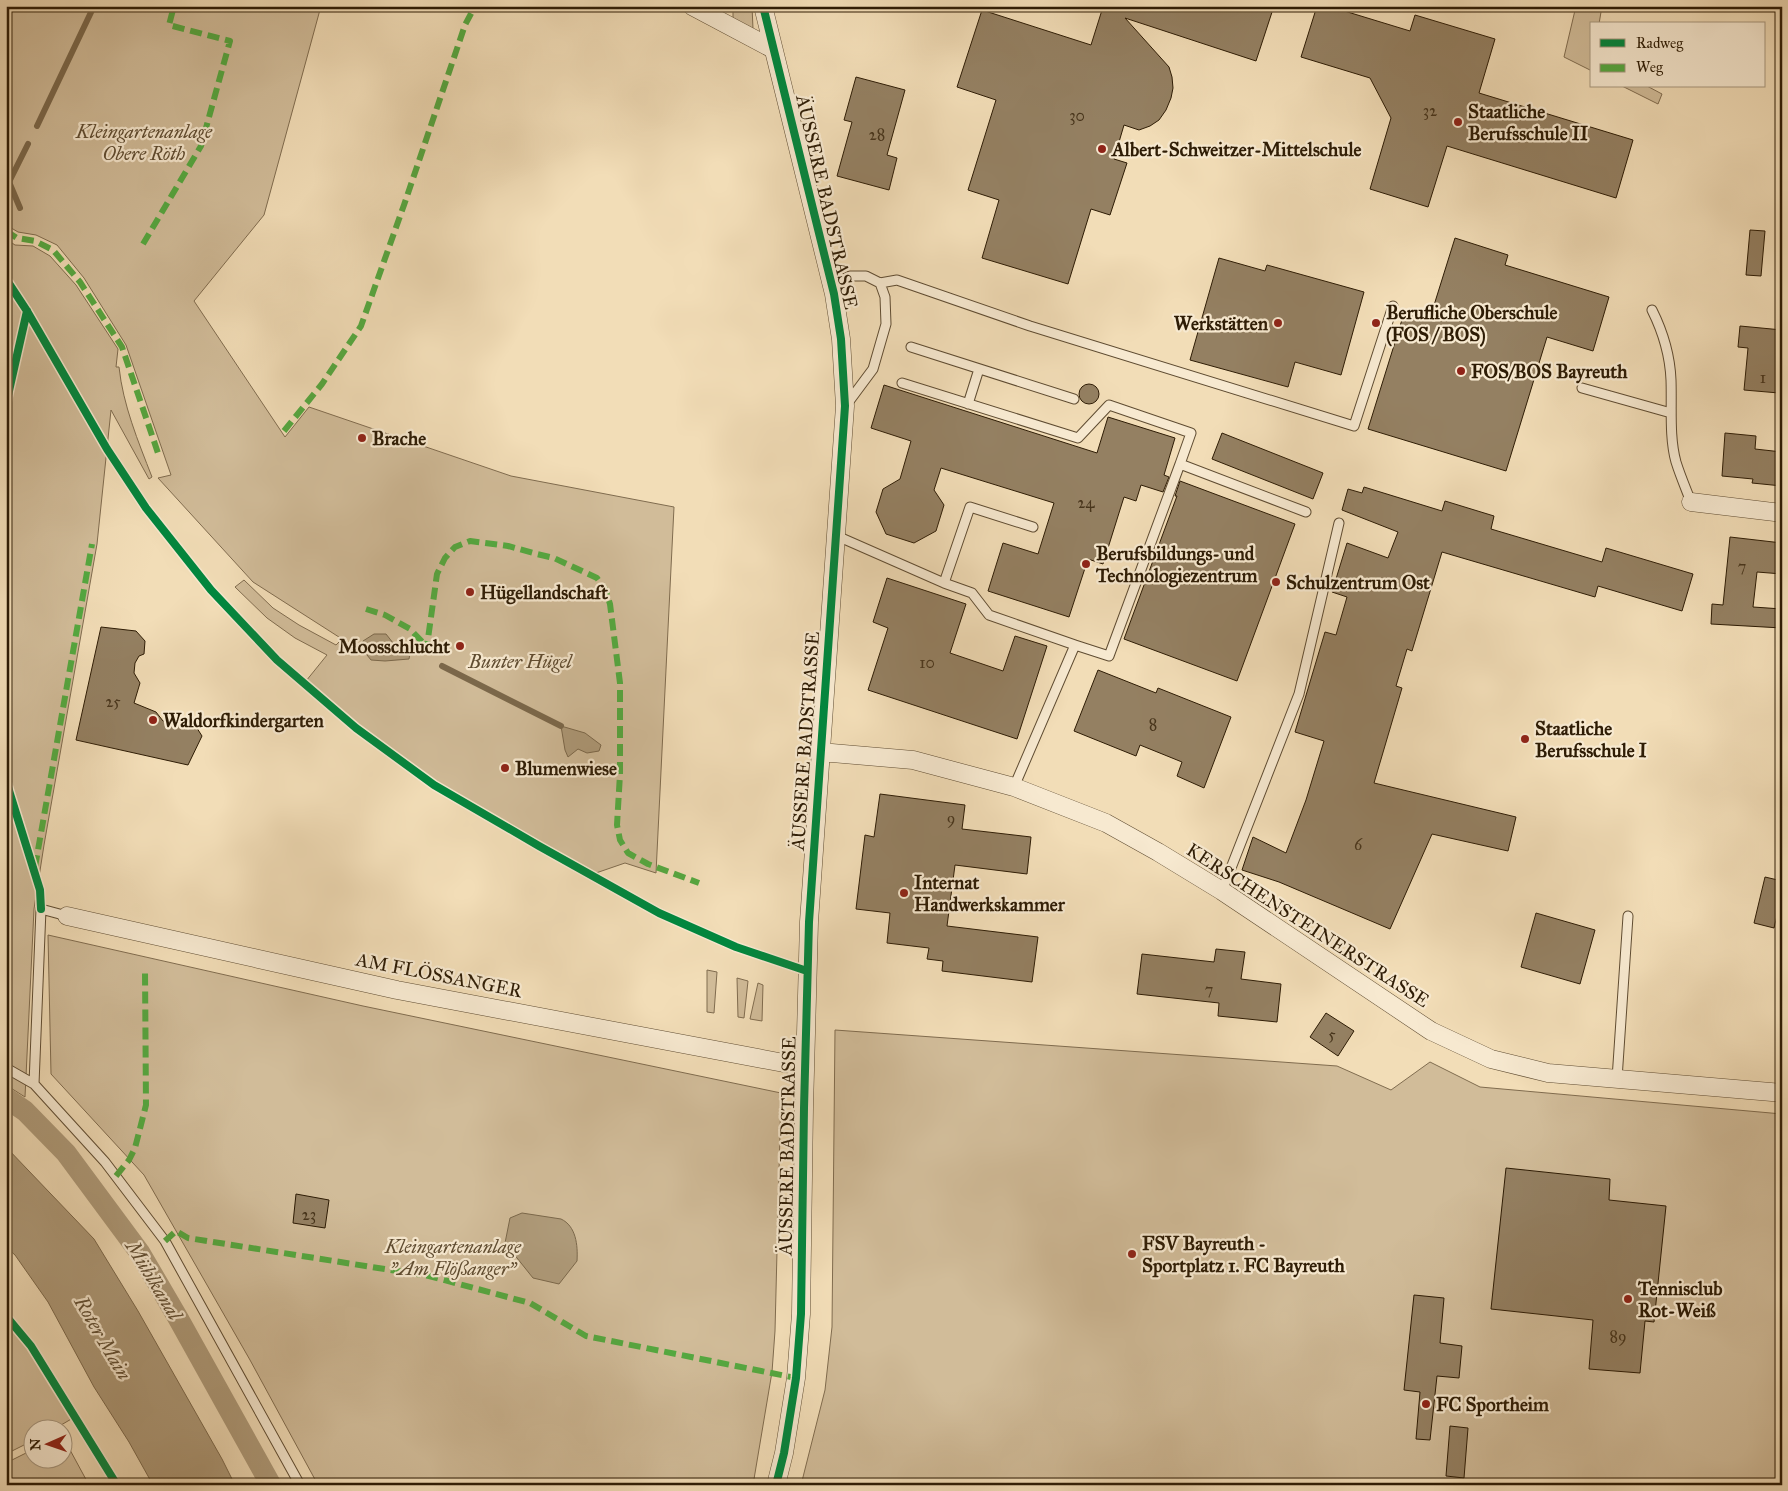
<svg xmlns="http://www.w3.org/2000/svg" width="1788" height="1491" font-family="'IM FELL Great Primer',serif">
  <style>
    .green { fill: #d1bc99; stroke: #806c4f }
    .water { fill: #af9b7a; stroke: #7b684b }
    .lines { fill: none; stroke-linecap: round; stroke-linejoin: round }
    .stream { stroke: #7b684b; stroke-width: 6 }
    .canal { stroke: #af9b7a; stroke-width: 21 }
    .building { fill: #948062; stroke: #2e1c05 }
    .service-casing { stroke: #5f4c32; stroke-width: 11 }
    .minor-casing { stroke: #5f4c32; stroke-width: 19 }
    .service { stroke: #f7e9d0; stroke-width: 9 }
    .minor { stroke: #f7e9d0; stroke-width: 18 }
    .quiet { stroke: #54a940; stroke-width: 6; stroke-dasharray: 12 6; stroke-linecap: butt }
    .cycleway-casing { stroke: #f7e9d0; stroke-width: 11 }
    .cycleway { stroke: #00873e; stroke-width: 8 }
    .poi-dot { fill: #8f2418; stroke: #f7e9d0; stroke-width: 2 }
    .labels { text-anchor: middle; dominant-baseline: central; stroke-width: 4.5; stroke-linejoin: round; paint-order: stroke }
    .number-label { font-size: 16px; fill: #48351c }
    .poi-label { font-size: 19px; font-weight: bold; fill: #2e1c05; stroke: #f7e9d0; text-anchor: start }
    .park-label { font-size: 19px; font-style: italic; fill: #5f4c31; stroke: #f7e9d0 }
    .street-label { font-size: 19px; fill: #2e1c05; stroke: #f7e9d0 }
    .water-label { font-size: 20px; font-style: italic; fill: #624f34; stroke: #f7e9d0 }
  </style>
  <rect width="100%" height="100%" fill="#f2ddb7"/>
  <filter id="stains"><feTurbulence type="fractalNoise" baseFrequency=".004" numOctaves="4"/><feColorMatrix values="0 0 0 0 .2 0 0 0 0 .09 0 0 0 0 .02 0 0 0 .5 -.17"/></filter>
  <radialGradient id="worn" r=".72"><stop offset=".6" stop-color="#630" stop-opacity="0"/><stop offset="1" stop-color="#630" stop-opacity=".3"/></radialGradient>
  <path class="green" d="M 6,6 L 321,6 L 264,215 L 194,301 L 285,437 L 309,407 L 511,476 L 674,507 L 656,873 L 625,863 L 593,874 L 436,783 L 357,725 L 306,681 L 327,655 L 295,638 L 267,618 L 235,587 L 244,580 L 273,608 L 299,625 L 336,645 L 342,639 L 253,582 L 158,478 L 171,475 L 126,345 L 84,278 L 57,245 L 36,235 L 18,232 L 8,226 L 6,222 L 6,121 L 10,112 L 6,104 Z
    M 733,6 L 752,6 L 753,29 L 733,23 Z
    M 1576,6 L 1602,6 L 1599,24 L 1592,24 L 1592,71 L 1564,57 Z
    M 1622,86 L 1647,86 L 1662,94 L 1658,104 Z
    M 6,239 L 15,245 L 33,246 L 50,256 L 76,285 L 118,349 L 116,367 L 119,367 C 123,405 138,441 152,477 L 149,479 L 111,410 L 97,544 L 44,845 L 34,909 L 25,1097 L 6,1085 Z
    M 48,935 L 363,1006 L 781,1093 L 775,1331 L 772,1372 L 753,1485 L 318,1485 L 250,1360 L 144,1175 L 51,1074 Z
    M 707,970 L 717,972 L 714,1013 L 707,1012 Z
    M 737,978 L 748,981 L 744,1018 L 738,1017 Z
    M 758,983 L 763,985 L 762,1021 L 750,1019 Z
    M 835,1030 L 1337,1066 L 1391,1090 L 1430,1062 L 1480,1087 L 1782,1114 L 1782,1485 L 801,1485 L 825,1390 L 832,1327 Z
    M 6,1321 L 31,1349 L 73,1418 L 56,1428 L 32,1428 L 32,1441 L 6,1454 Z
    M 63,1437 L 89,1485 L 6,1485 L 6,1463 L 32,1450 L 32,1458 L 62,1458 Z"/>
  <path class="water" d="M 374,634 L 386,634 L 397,648 L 411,648 L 409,659 L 385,661 L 371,660 L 363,650 L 363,641 Z
    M 561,726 L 585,733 L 601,745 L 599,751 L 587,753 L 578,749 L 568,757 L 565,750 Z
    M 6,1147 L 94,1239 L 138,1311 L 222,1459 L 235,1485 L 153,1485 L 129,1442 L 94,1387 L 48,1302 L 15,1255 L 6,1247 Z
    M 522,1213 L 561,1219 C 576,1226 578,1245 577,1261 L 559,1284 L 533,1278 L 505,1243 L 510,1218 Z"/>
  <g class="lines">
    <path class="stream" d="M 37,126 L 94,6
      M 20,208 L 9,182 L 28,144
      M 442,666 L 561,726"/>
    <path class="canal" d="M 6,1098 L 25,1111 L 66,1153 L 140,1253 L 178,1318 L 271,1485"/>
  </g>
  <path class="building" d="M 1100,6 L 1274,6 L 1256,61 L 1125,18 L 1169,67 L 1172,77 L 1173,88 L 1171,98 L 1166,110 L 1159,120 L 1150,126 L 1139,130 L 1124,125 L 1114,159 L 1127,163 L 1110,215 L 1091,209 L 1068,284 L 982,258 L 999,200 L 968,190 L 996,100 L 957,87 L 982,10 L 1091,45 L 1102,10 L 1099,9 Z
    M 1317,6 L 1328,6 L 1410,31 L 1415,15 L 1495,39 L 1479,93 L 1633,140 L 1616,198 L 1447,146 L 1428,207 L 1370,189 L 1391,118 L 1370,78 L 1301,57 Z
    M 856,77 L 905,90 L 887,155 L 897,158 L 889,190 L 837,176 L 852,122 L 844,120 Z
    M 1750,230 L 1765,231 L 1761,276 L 1746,275 Z
    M 1455,238 L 1508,255 L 1505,265 L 1609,297 L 1593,351 L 1547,337 L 1506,471 L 1368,429 L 1405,310 L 1430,318 Z
    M 1219,258 L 1265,271 L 1267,265 L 1364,292 L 1341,375 L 1295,362 L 1288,387 L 1190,360 Z
    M 1740,326 L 1782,330 L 1782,364 L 1779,393 L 1744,390 L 1748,348 L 1738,347 Z
    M1079 394a10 10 0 1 1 20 0a10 10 0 1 1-20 0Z
    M 884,385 L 1097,453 L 1108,417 L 1175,438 L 1164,475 L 1169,477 L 1163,492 L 1141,485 L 1136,501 L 1124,497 L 1103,564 L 1088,559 L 1069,617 L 988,591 L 1003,543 L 1038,554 L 1054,503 L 941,468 L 934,490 L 944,505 L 936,531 L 914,543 L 886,534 L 876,512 L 883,489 L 900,479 L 911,441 L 871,428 Z
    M 1222,433 L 1323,473 L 1313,499 L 1212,459 Z
    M 1725,433 L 1756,436 L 1755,449 L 1782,452 L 1782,486 L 1752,483 L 1753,479 L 1722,476 Z
    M 1180,481 L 1295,524 L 1237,681 L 1124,639 L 1177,496 L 1175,496 Z
    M 1364,487 L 1442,511 L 1445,501 L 1494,516 L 1491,529 L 1602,562 L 1606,548 L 1693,574 L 1682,611 L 1598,586 L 1595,597 L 1442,552 L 1412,651 L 1407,649 L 1396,686 L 1402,688 L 1374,783 L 1516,817 L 1508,851 L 1432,834 L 1390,929 L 1279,882 L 1242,870 L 1253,837 L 1286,853 L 1306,800 L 1324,741 L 1295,732 L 1325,632 L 1336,635 L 1347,597 L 1332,592 L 1347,543 L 1388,558 L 1398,532 L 1342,510 L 1348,489 L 1362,493 Z
    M 1730,537 L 1782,543 L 1782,574 L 1757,572 L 1753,607 L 1782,609 L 1782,628 L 1711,624 L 1712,604 L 1723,605 Z
    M 887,578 L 966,604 L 950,653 L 1003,671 L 1015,636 L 1047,646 L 1017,739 L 868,690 L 888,628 L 873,622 Z
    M 101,627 L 136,631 L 145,641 L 144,654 L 139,656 L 135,663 L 134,673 L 140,683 L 134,703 L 156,712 L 163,721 L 171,723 L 180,723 L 185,720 L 195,725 L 202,736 L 188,765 L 76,740 Z
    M 1098,670 L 1156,693 L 1158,688 L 1231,717 L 1204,788 L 1177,776 L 1182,762 L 1140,745 L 1136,756 L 1074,731 Z
    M 880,794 L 965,805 L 962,829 L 1031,837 L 1027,874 L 955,865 L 947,926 L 1038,937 L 1032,982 L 942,971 L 943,961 L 927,959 L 929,948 L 887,943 L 890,913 L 856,909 L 865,835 L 874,837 Z
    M 1765,877 L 1782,881 L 1782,895 L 1774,928 L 1754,923 Z
    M 1536,913 L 1595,930 L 1580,984 L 1521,967 Z
    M 1216,949 L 1245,952 L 1241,979 L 1281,984 L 1277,1022 L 1218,1016 L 1219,1003 L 1137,994 L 1142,954 L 1214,962 Z
    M 1326,1013 L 1354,1031 L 1338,1056 L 1310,1037 Z
    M 1506,1168 L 1610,1179 L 1609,1200 L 1666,1206 L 1654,1322 L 1645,1321 L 1640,1373 L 1589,1369 L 1593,1320 L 1491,1309 Z
    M 296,1194 L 329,1200 L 325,1228 L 293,1223 Z
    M 1414,1295 L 1444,1298 L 1440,1343 L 1462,1346 L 1459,1378 L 1437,1376 L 1430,1440 L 1416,1439 L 1420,1392 L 1404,1390 Z
    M 1450,1426 L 1468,1428 L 1464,1478 L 1446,1476 Z"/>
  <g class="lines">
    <g class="service-casing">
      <path id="service" d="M 880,283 L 897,280 L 1030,326 L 1354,426 L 1393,306
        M 835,291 L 841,280 L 850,276 L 866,276 L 880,283 L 885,297 L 886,324 L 873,369 L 847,404
        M 1652,310 C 1663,332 1670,356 1671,380 C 1672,406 1669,437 1676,462 C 1680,475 1686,489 1691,502
        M 911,347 L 1074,399
        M 902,383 L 1078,438 L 1109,405 L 1191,433 L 1180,464
        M 1582,388 L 1671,413
        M 968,404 L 979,369
        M 837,536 L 944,583 L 972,593 L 989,615 L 1075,645
        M 944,583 L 970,507 L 1033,527
        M 1014,787 L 1075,645 L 1109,656 L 1180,464 L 1306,512
        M 1222,891 L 1299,694 L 1339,523
        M 67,916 L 41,909 L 34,1084 L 105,1162 L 165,1241 L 300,1485
        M 6,1068 L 34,1084
        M 1617,1079 L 1628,916"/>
    </g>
    <g class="minor-casing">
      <path id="minor" d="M 692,6 L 773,49
        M 763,6 L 834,294 L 841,339 L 845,406 L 809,922 L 804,1108 L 801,1314 L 796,1378 L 784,1453 L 776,1485
        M 1691,502 L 1782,513
        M 820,752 L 913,760 L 1014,787 L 1106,823 L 1158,852 L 1222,891 L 1431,1031 L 1491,1059 L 1548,1073 L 1782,1093
        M 67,916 L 397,990 L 805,1067"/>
    </g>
    <use href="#service" class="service"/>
    <use href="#minor" class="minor"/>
    <path class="quiet" d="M 6,231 L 17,238 L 35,241 L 53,250 L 80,282 L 122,347 L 159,456
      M 143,244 L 201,146 L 230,41 L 169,25 L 174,6
      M 284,431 L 322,384 L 361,326 L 404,205 L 465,25 L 475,6
      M 366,609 L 385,615 L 410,629 L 427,647
      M 426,653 L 437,574 L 445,558 L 455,547 L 470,541 L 508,546 L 537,554 L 554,558 L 597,578 L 605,589 L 610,604 L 620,683 L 620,774 L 617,825 L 620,840 L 628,853 L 648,864 L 699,883
      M 35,867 L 92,544
      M 116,1176 L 129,1160 L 135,1148 L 146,1105 L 145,971
      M 165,1241 L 176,1231 L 188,1238 L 429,1276 L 530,1303 L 586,1336 L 796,1378"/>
    <g class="cycleway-casing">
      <path id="cycleway" d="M 763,6 L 834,294 L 841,339 L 845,406 L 809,922 L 804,1108 L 801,1314 L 796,1378 L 784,1453 L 776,1485
        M 6,279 L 27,311 L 107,449 L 146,508 L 211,590 L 277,660 L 356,728 L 434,785 L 539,846 L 659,913 L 736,947 L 807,971
        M 6,404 L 27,311
        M 6,781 L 40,890 L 41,909
        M 6,1316 L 31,1346 L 117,1485"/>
    </g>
    <use href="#cycleway" class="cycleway"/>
  </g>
  <g class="poi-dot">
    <circle cx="1458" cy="122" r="5"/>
    <circle cx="1102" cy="149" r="5"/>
    <circle cx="1278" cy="323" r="5"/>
    <circle cx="1376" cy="323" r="5"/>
    <circle cx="1461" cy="371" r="5"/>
    <circle cx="362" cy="438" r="5"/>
    <circle cx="1086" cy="564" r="5"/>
    <circle cx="1276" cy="582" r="5"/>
    <circle cx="470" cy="592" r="5"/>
    <circle cx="460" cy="646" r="5"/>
    <circle cx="153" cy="720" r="5"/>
    <circle cx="1525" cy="739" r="5"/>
    <circle cx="505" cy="768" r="5"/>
    <circle cx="904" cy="893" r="5"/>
    <circle cx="1132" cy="1254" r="5"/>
    <circle cx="1628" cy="1299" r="5"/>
    <circle cx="1426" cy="1404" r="5"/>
  </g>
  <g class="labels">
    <g class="number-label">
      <text x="1430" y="110">32</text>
      <text x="1077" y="115">30</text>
      <text x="877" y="134">28</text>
      <text x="1763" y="377">1</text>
      <text x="1086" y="502">24</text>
      <text x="1742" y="566">7</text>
      <text x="927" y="662">10</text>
      <text x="113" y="701">25</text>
      <text x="1153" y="724">8</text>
      <text x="951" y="818">9</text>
      <text x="1358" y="844">6</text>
      <text x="1209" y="989">7</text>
      <text x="1332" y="1034">5</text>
      <text x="309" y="1214">23</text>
      <text x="1618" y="1336">89</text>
    </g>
    <g class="poi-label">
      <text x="1468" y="111">Staatliche<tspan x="1468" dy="22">Berufsschule II</tspan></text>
      <text x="1112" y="149">Albert-Schweitzer-Mittelschule</text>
      <text x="1386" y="312">Berufliche Oberschule<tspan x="1386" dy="22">(FOS / BOS)</tspan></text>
      <text x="1268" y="323" text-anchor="end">Werkstätten</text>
      <text x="1471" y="371">FOS/BOS Bayreuth</text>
      <text x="372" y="438">Brache</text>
      <text x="1096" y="553">Berufsbildungs- und<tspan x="1096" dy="22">Technologiezentrum</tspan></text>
      <text x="1286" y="582">Schulzentrum Ost</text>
      <text x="480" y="592">Hügellandschaft</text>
      <text x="450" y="646" text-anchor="end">Moosschlucht</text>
      <text x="163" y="720">Waldorfkindergarten</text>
      <text x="1535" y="728">Staatliche<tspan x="1535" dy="22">Berufsschule I</tspan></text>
      <text x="515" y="768">Blumenwiese</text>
      <text x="914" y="882">Internat<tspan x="914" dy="22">Handwerkskammer</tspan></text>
      <text x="1142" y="1243">FSV Bayreuth -<tspan x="1142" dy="22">Sportplatz 1. FC Bayreuth</tspan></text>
      <text x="1638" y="1288">Tennisclub<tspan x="1638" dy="22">Rot-Weiß</tspan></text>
      <text x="1436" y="1404">FC Sportheim</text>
    </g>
    <g class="park-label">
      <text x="144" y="131">Kleingartenanlage<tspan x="144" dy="22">Obere Röth</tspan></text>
      <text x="520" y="661">Bunter Hügel</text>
      <text x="453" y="1246">Kleingartenanlage<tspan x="453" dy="22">"Am Flößanger"</tspan></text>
    </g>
    <g class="street-label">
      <text transform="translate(827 202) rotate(77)">ÄUSSERE BADSTRASSE</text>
      <text transform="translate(805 741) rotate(-86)">ÄUSSERE BADSTRASSE</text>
      <text transform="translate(1308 925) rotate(33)">KERSCHENSTEINERSTRASSE</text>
      <text transform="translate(439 975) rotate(11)">AM FLÖSSANGER</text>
      <text transform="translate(787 1146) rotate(-89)">ÄUSSERE BADSTRASSE</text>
    </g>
    <g class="water-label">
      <text transform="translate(154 1280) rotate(59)">Mühlkanal</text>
      <text transform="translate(103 1338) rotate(60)">Roter Main</text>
    </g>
  </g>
  <rect width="1788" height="1491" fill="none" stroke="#f2ddb7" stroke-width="25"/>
  <rect x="8" y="8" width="1773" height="1476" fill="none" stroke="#2e1c05" stroke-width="2.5"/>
  <rect x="12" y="12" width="1763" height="1466" fill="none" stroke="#2e1c05"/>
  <rect x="1590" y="22" width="175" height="65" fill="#f7e9d0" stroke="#a7977f"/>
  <rect x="1600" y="39" width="25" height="8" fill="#00873e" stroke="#a7977f"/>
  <text x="1636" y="48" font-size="15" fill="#2e1c05">Radweg</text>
  <rect x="1600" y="64" width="25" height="8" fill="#54a940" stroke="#a7977f"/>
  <text x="1636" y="72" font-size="15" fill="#2e1c05">Weg</text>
  <g transform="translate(48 1444) rotate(268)"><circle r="24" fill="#f7e9d0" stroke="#a7977f"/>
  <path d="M0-4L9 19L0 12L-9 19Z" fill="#8f2418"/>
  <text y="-8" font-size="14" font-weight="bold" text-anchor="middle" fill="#2e1c05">N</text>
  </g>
  <rect width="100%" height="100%" filter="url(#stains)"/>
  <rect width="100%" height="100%" fill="url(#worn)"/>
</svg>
